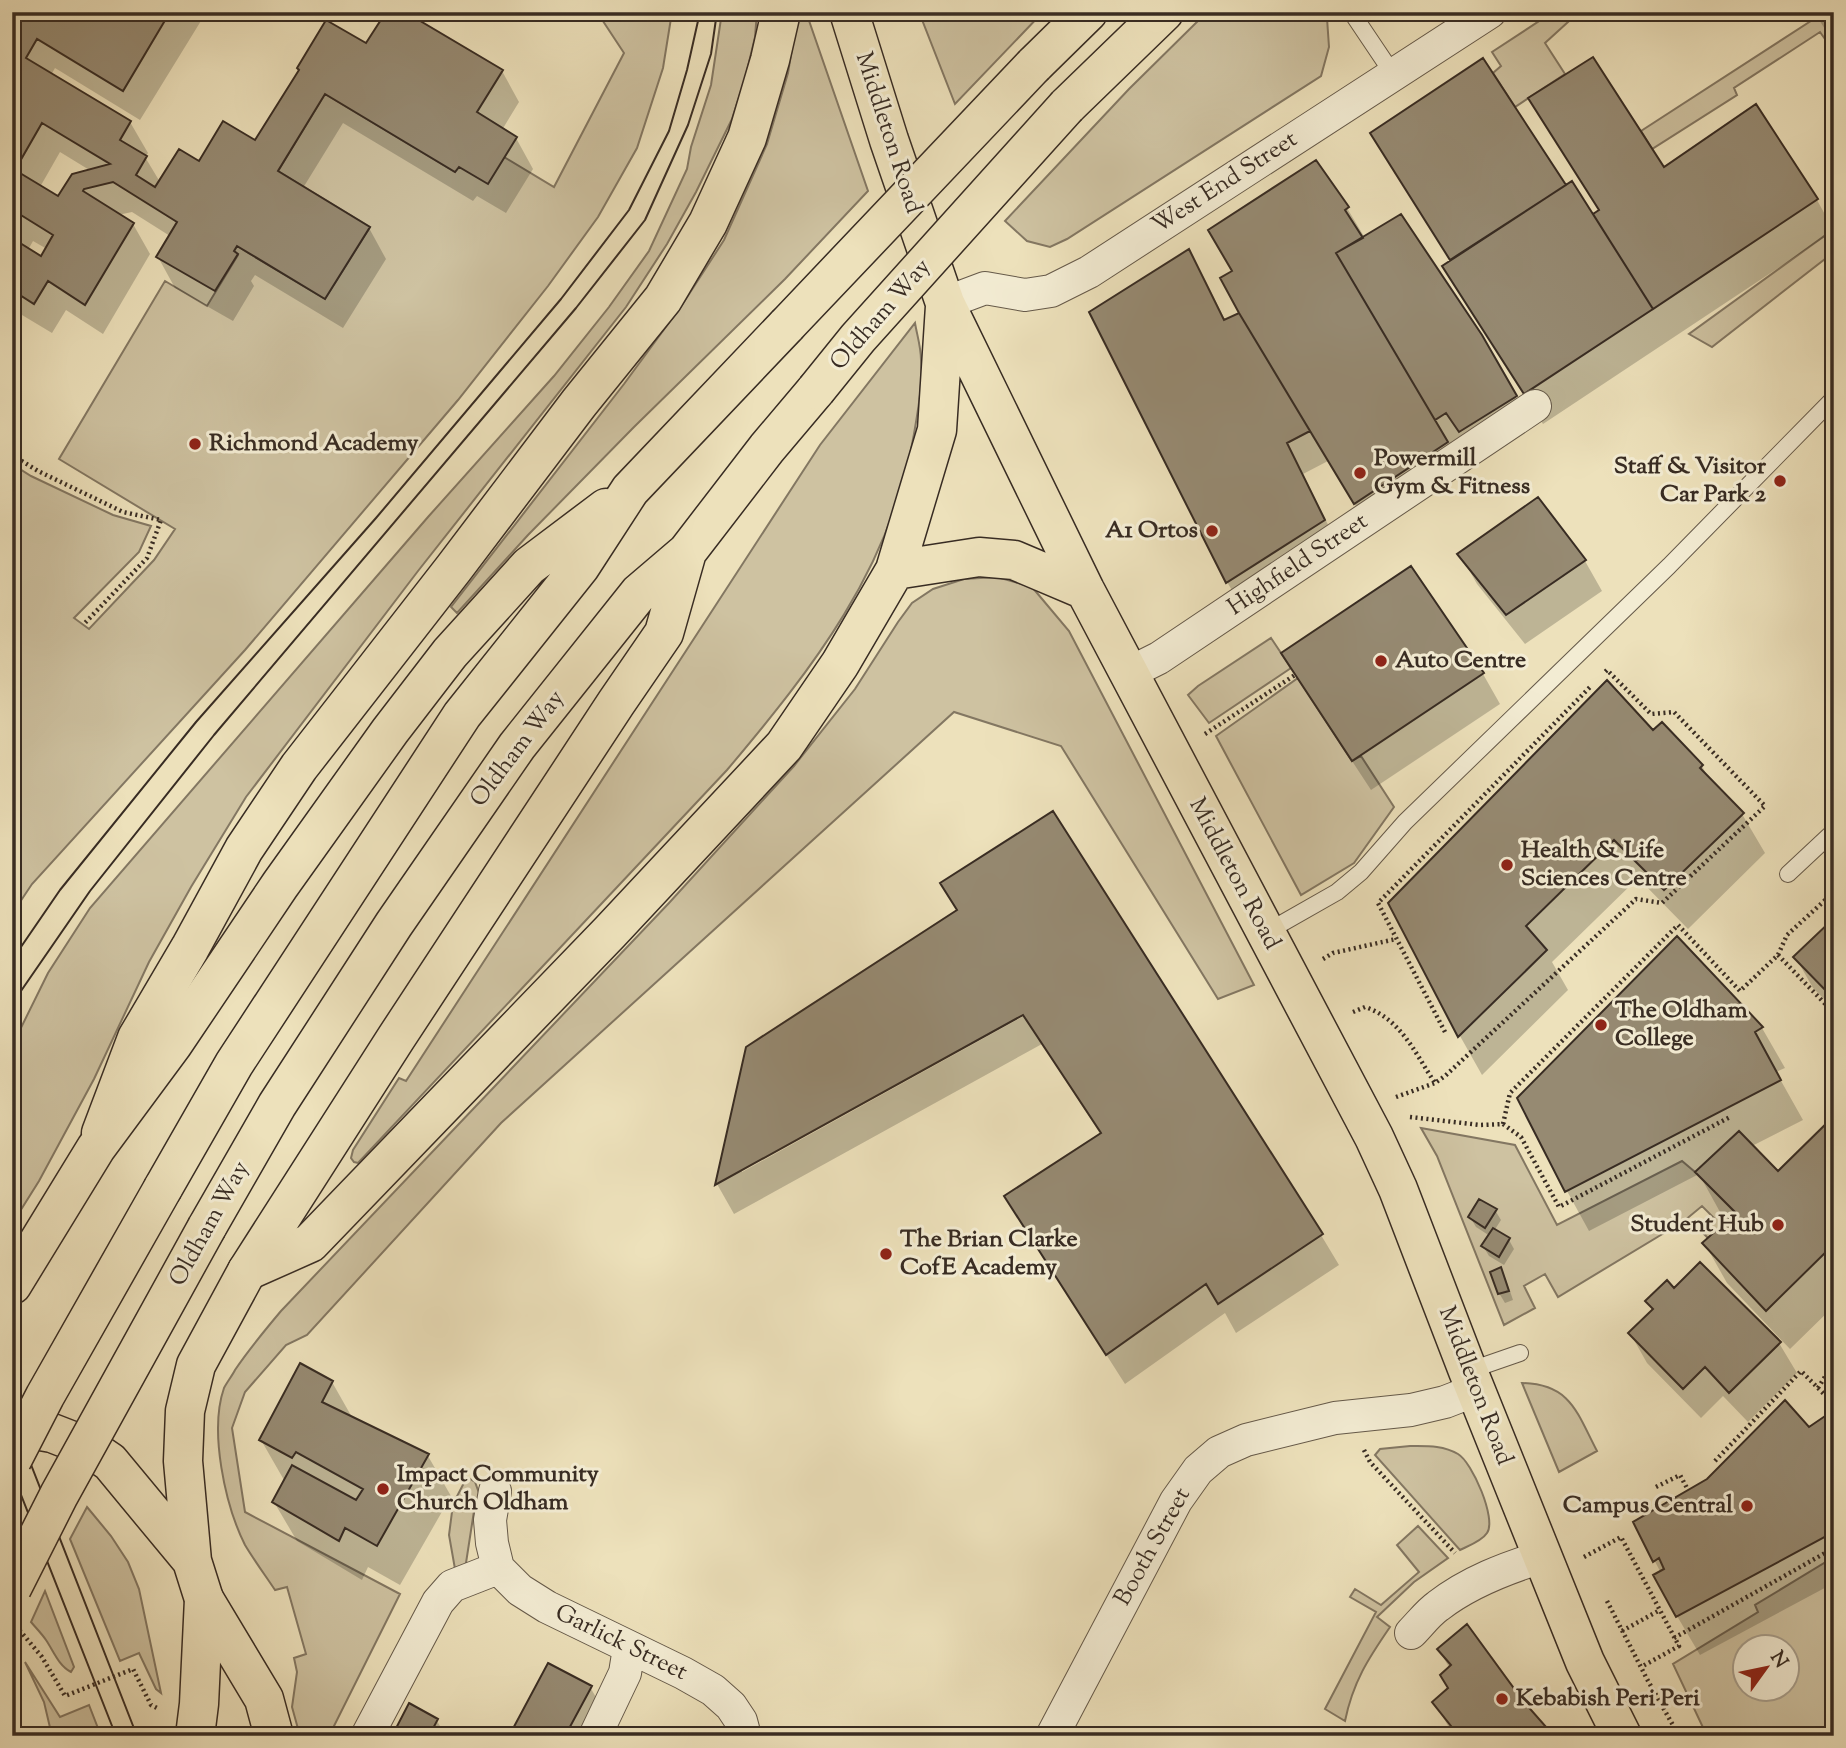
<svg xmlns="http://www.w3.org/2000/svg" width="1846" height="1748" font-family="'Sorts Mill Goudy',serif">
  <style>
    .green { fill: #cec2a1; stroke: #837762; stroke-width: 2; fill-rule: evenodd }
    .shadow { fill: #0003; fill-rule: evenodd }
    .building { fill: #968a72; stroke: #382c23; stroke-width: 2; fill-rule: evenodd }
    .lines { fill: none; stroke-linecap: round; stroke-linejoin: round }
    .lane-casing { stroke: #655949; stroke-width: 18 }
    .street-casing { stroke: #655949; stroke-width: 34 }
    .primary-casing { stroke: #382c23; stroke-width: 41 }
    .highway-casing { stroke: #382c23; stroke-width: 41 }
    .path { stroke: #382c23; stroke-width: 4.5; stroke-dasharray: 2 3.5; stroke-linecap: butt }
    .lane { stroke: #f3ecd3; stroke-width: 16 }
    .street { stroke: #f3ecd3; stroke-width: 32 }
    .primary { stroke: #ede1bb; stroke-width: 38 }
    .highway { stroke: #ede1bb; stroke-width: 38 }
    .tram { stroke: #382c23; stroke-width: 2 }
    .highway-bridge-casing { stroke: #382c23; stroke-width: 41; stroke-linecap: butt }
    .highway-bridge { stroke: #ede1bb; stroke-width: 38 }
    .poi-dot { fill: #8f2418; stroke: #f3ecd3; stroke-width: 2.5 }
    .labels { text-anchor: middle; dominant-baseline: central; stroke-width: 6; stroke-linejoin: round; paint-order: stroke }
    .street-label { font-size: 24px; fill: #382c23; stroke: #f3ecd3 }
    .poi-label { font-size: 24px; font-weight: bold; fill: #382c23; stroke: #f3ecd3; text-anchor: start }
  </style>
  <rect width="100%" height="100%" fill="#ede1bb"/>
  <filter id="stains"><feTurbulence type="fractalNoise" baseFrequency=".00286" numOctaves="4"/><feColorMatrix values="0 0 0 0 .2 0 0 0 0 .09 0 0 0 0 .02 0 0 0 .5 -.17"/></filter>
  <radialGradient id="worn" r=".72"><stop offset=".6" stop-color="#630" stop-opacity="0"/><stop offset="1" stop-color="#630" stop-opacity=".3"/></radialGradient>
  <path class="green" d="M 597,12 L 672,12 L 663,68 L 637,148 L 598,217 L 548,286 L 458,400 L 245,650 L 32,884 L 12,914 L 12,464 L 31,476 L 113,515 L 151,526 L 139,552 L 74,618 L 89,629 L 154,560 L 175,529 L 59,459 L 165,281 L 207,306 L 238,255 L 234,251 L 237,246 L 325,299 L 370,227 L 278,171 L 325,94 L 455,172 L 459,167 L 504,157 L 554,187 L 624,53 Z
    M 722,12 L 757,12 L 755,37 L 745,79 L 732,119 L 696,192 L 667,244 L 626,307 L 418,571 L 246,797 L 191,887 L 149,962 L 94,1079 L 39,1181 L 12,1224 L 12,1046 L 48,973 L 90,908 L 428,517 L 554,376 L 609,307 L 649,251 L 687,169 L 691,147 L 711,85 Z
    M 798,12 L 806,12 L 868,191 L 785,279 L 634,427 L 528,535 L 457,613 L 451,607 L 624,384 L 682,305 L 724,240 L 767,144 L 788,73 Z
    M 919,12 L 1043,12 L 955,104 Z
    M 1207,12 L 1335,12 L 1327,18 L 1329,47 L 1321,76 L 1067,239 L 1050,247 L 1027,241 L 1005,221 L 1129,89 Z
    M 1553,12 L 1579,12 L 1545,43 L 1565,74 L 1515,107 L 1493,73 L 1501,66 L 1492,52 Z
    M 1814,12 L 1834,12 L 1834,43 L 1830,46 L 1820,32 L 1734,88 L 1737,95 L 1652,149 L 1641,131 L 1817,17 Z
    M 1834,229 L 1834,252 L 1712,347 L 1689,334 Z
    M 915,323 C 917,335 921,347 921,360 C 923,384 918,410 914,434 C 891,569 813,668 727,770 L 358,1163 L 354,1162 L 351,1158 L 353,1150 L 399,1078 L 406,1081 L 820,445 Z
    M 997,577 L 1032,587 L 1069,631 L 1254,985 L 1218,999 L 1061,746 L 954,712 L 501,1123 L 307,1335 L 286,1345 L 245,1392 L 232,1428 L 245,1512 L 400,1594 L 329,1736 L 300,1736 L 292,1707 L 297,1672 L 294,1658 L 306,1654 L 287,1587 L 275,1590 C 265,1575 254,1560 245,1545 C 225,1505 209,1431 224,1388 C 227,1382 232,1376 235,1370 C 249,1349 265,1330 281,1311 L 669,903 L 794,766 L 855,689 L 898,622 L 912,603 L 933,589 L 964,579 Z
    M 1271,638 L 1291,668 L 1209,723 L 1188,695 L 1198,686 Z
    M 1298,678 L 1352,761 L 1361,756 L 1394,807 L 1354,863 L 1301,895 L 1216,736 Z
    M 1421,1128 L 1515,1145 L 1557,1225 L 1682,1161 L 1695,1172 L 1736,1213 L 1708,1238 L 1702,1232 L 1714,1218 L 1702,1206 L 1684,1221 L 1558,1297 L 1545,1274 L 1524,1286 L 1535,1308 L 1504,1325 L 1437,1156 Z
    M 1522,1383 C 1571,1384 1577,1413 1597,1451 L 1559,1472 Z
    M 1410,1446 C 1427,1446 1443,1445 1458,1454 C 1472,1462 1497,1519 1487,1533 C 1482,1541 1468,1546 1460,1550 L 1375,1455 L 1380,1449 Z
    M 467,1477 L 475,1482 L 479,1493 L 474,1511 L 466,1563 L 461,1569 L 455,1569 L 449,1535 L 453,1504 Z
    M 87,1507 L 111,1536 L 128,1562 L 139,1589 L 161,1693 L 156,1689 L 139,1653 L 120,1661 L 70,1539 Z
    M 1418,1526 L 1448,1558 L 1414,1582 L 1377,1617 L 1390,1627 C 1368,1659 1353,1682 1345,1721 L 1325,1709 L 1376,1612 L 1350,1597 L 1355,1589 L 1381,1605 L 1419,1572 L 1397,1545 Z
    M 1834,1557 L 1834,1736 L 1707,1736 L 1673,1664 L 1758,1612 L 1755,1605 ZM 1744,1646 L 1786,1646 L 1786,1688 L 1744,1688 Z
    M 45,1591 L 74,1667 L 71,1672 C 59,1666 54,1652 46,1640 C 42,1634 36,1628 31,1622 Z
    M 25,1662 L 60,1717 L 89,1705 L 101,1736 L 52,1736 L 44,1702 Z"/>
  <path class="shadow" d="M 12,12 L 202,12 L 204,16 L 140,120 L 55,68 L 51,75 L 130,122 L 148,153 L 145,157 L 160,182 L 200,163 L 256,142 L 367,46 L 502,71 L 519,102 L 502,130 L 516,138 L 533,169 L 506,213 L 477,196 L 473,201 L 343,123 L 303,188 L 369,228 L 386,259 L 343,328 L 255,275 L 251,281 L 254,286 L 233,321 L 175,288 L 158,257 L 170,236 L 132,212 L 118,215 L 133,224 L 150,254 L 103,334 L 66,310 L 52,333 L 12,309 ZM 60,152 L 91,171 L 59,198 L 40,187 ZM 33,241 L 47,249 L 41,258 L 28,250 Z
    M 1814,12 L 1834,12 L 1834,38 L 1832,40 Z
    M 1530,99 L 1663,170 L 1755,107 L 1817,200 L 1834,231 L 1543,424 L 1462,296 L 1452,262 L 1390,163 L 1566,187 L 1593,217 L 1600,211 Z
    M 1347,208 L 1365,238 L 1480,335 L 1533,427 L 1478,461 L 1451,451 L 1464,473 L 1373,534 L 1328,461 L 1303,474 L 1341,551 L 1245,612 L 1227,582 L 1189,251 L 1206,281 L 1226,322 L 1241,314 L 1223,279 Z
    M 1538,499 L 1585,561 L 1602,591 L 1525,644 L 1477,584 L 1460,554 Z
    M 1411,568 L 1483,674 L 1500,704 L 1371,790 L 1301,683 L 1283,653 Z
    M 1662,724 L 1702,766 L 1710,781 L 1742,814 L 1765,853 L 1688,929 L 1638,878 L 1552,962 L 1568,990 L 1482,1075 L 1460,1036 L 1390,903 L 1653,732 Z
    M 957,912 L 1321,1235 L 1339,1265 L 1236,1333 L 1225,1313 L 1125,1384 L 1024,1226 L 1101,1135 L 1042,1044 L 734,1214 L 717,1184 L 747,1048 ZM 1030,1009 L 1031,1012 L 742,1172 L 742,1168 Z
    M 1834,921 L 1834,1009 L 1813,988 L 1796,958 Z
    M 1677,938 L 1762,1028 L 1785,1068 L 1776,1072 L 1803,1120 L 1752,1146 L 1778,1173 L 1834,1118 L 1834,1306 L 1790,1349 L 1727,1283 L 1705,1244 L 1729,1221 L 1720,1212 L 1699,1174 L 1589,1231 L 1567,1191 Z
    M 1495,1210 L 1501,1220 L 1494,1231 L 1509,1240 L 1514,1249 L 1504,1265 L 1489,1256 L 1483,1246 L 1490,1236 L 1476,1227 L 1470,1217 Z
    M 1501,1270 L 1506,1279 L 1513,1300 L 1505,1303 L 1499,1293 Z
    M 1674,1291 L 1779,1343 L 1797,1373 L 1748,1422 L 1723,1396 L 1701,1418 L 1647,1363 L 1630,1333 L 1653,1311 L 1648,1301 Z
    M 332,1382 L 353,1419 L 428,1456 L 451,1496 L 400,1585 L 368,1567 L 362,1580 L 297,1541 L 274,1502 L 284,1480 L 261,1440 Z
    M 1834,1420 L 1834,1583 L 1700,1655 L 1677,1616 L 1661,1573 L 1635,1523 L 1809,1429 Z
    M 1439,1650 L 1552,1736 L 1454,1736 L 1434,1702 L 1450,1689 L 1450,1669 Z
    M 590,1687 L 608,1718 L 598,1736 L 511,1736 Z
    M 437,1721 L 446,1736 L 394,1736 Z"/>
  <path class="building" d="M 12,12 L 170,12 L 123,91 L 37,39 L 26,58 L 131,121 L 120,140 L 147,156 L 136,175 L 155,187 L 179,149 L 199,161 L 223,121 L 255,140 L 299,70 L 297,68 L 326,20 L 366,43 L 386,12 L 405,12 L 503,70 L 477,112 L 517,137 L 488,184 L 459,167 L 455,172 L 325,94 L 278,171 L 370,227 L 325,299 L 237,246 L 234,251 L 238,254 L 215,291 L 156,257 L 177,222 L 113,182 L 84,189 L 83,191 L 134,223 L 85,305 L 48,281 L 34,304 L 12,290 L 12,238 L 41,256 L 53,235 L 16,212 L 12,217 L 12,44 L 20,30 L 12,25 ZM 42,123 L 110,164 L 72,174 L 58,196 L 15,170 Z
    M 1593,57 L 1664,167 L 1756,104 L 1818,199 L 1653,309 L 1593,214 L 1599,210 L 1528,98 Z
    M 1483,58 L 1566,185 L 1450,260 L 1370,133 Z
    M 1316,160 L 1349,207 L 1345,210 L 1363,238 L 1336,253 L 1448,442 L 1354,504 L 1239,313 L 1220,278 L 1232,271 L 1208,230 Z
    M 1572,181 L 1653,309 L 1524,394 L 1442,266 Z
    M 1401,214 L 1482,335 L 1517,396 L 1459,432 L 1446,413 L 1435,420 L 1336,253 Z
    M 1189,249 L 1224,320 L 1239,313 L 1310,431 L 1287,443 L 1325,520 L 1226,583 L 1089,312 Z
    M 1538,497 L 1586,560 L 1506,615 L 1457,554 Z
    M 1411,566 L 1484,673 L 1352,761 L 1281,653 Z
    M 1607,680 L 1653,730 L 1662,722 L 1703,765 L 1700,768 L 1744,813 L 1664,890 L 1614,840 L 1526,926 L 1547,950 L 1458,1037 L 1388,903 Z
    M 1053,811 L 1323,1234 L 1218,1304 L 1206,1284 L 1106,1355 L 1004,1196 L 1101,1133 L 1023,1015 L 715,1185 L 746,1047 L 957,910 L 940,883 Z
    M 1834,918 L 1834,999 L 1793,957 Z
    M 1677,936 L 1763,1027 L 1755,1032 L 1781,1080 L 1565,1192 L 1517,1098 Z
    M 1834,1116 L 1834,1244 L 1766,1311 L 1702,1243 L 1736,1213 L 1695,1172 L 1739,1131 L 1778,1171 Z
    M 1479,1199 L 1497,1209 L 1485,1228 L 1468,1217 Z
    M 1493,1228 L 1510,1238 L 1499,1257 L 1481,1246 Z
    M 1700,1262 L 1781,1342 L 1729,1393 L 1705,1367 L 1683,1389 L 1628,1333 L 1653,1309 L 1645,1301 L 1667,1280 L 1674,1288 Z
    M 1501,1267 L 1509,1291 L 1498,1294 L 1490,1272 Z
    M 300,1363 L 333,1381 L 322,1402 L 429,1454 L 377,1546 L 345,1528 L 339,1541 L 272,1502 L 292,1465 L 356,1500 L 363,1489 L 296,1452 L 292,1458 L 259,1440 Z
    M 1785,1400 L 1809,1427 L 1831,1412 L 1834,1416 L 1834,1532 L 1676,1617 L 1653,1575 L 1664,1569 L 1659,1558 L 1653,1562 L 1633,1522 L 1707,1479 Z
    M 1467,1624 L 1524,1702 L 1554,1736 L 1459,1736 L 1432,1702 L 1448,1688 L 1440,1675 L 1451,1665 L 1437,1649 Z
    M 548,1663 L 592,1686 L 565,1736 L 509,1736 Z
    M 409,1703 L 438,1719 L 429,1736 L 392,1736 Z"/>
  <g class="lines">
    <g class="lane-casing">
      <path id="lane" d="M 1354,16 L 1393,74
        M 1788,874 L 1834,831
        M 1265,933 L 1337,892 L 1361,872 L 1405,822 L 1669,566 L 1834,398
        M 1468,1371 L 1520,1353"/>
    </g>
    <g class="street-casing">
      <path id="street" d="M 945,303 L 985,288 L 1025,295 L 1051,291 L 1089,272 L 1490,12
        M 1129,673 L 1159,658 L 1535,406
        M 498,1568 L 520,1590 L 547,1607 L 683,1673 L 713,1690 L 731,1706 L 741,1721 L 745,1736
        M 1411,1633 C 1420,1624 1428,1613 1438,1606 C 1469,1582 1506,1568 1542,1557
        M 367,1736 L 438,1602 L 452,1586 L 498,1568 L 492,1543 L 490,1520 L 495,1491
        M 595,1736 L 625,1673 L 629,1648
        M 1052,1736 L 1176,1501 L 1198,1470 L 1219,1452 L 1246,1440 L 1335,1418 L 1411,1410 L 1445,1402 L 1476,1390"/>
    </g>
    <g class="primary-casing">
      <path id="primary" d="M 849,12 L 889,140 L 945,303 L 1085,590 L 1374,1137 L 1398,1189 L 1468,1371 L 1585,1662 L 1622,1736
        M 895,570 L 979,557 L 1014,560 L 1085,590
        M 101,1133 L 137,1038 L 190,948 L 244,849 L 299,767 L 454,568 L 579,403 L 663,299 L 708,223 L 747,138 L 770,60 L 781,12
        M 247,1271 L 310,1243 L 610,932 L 784,746 L 840,664 L 895,570 L 937,430 L 945,306
        M 204,1599 L 264,1699 L 274,1736"/>
    </g>
    <g class="highway-casing">
      <path id="highway" d="M 1034,65 L 1088,12
        M 1067,106 L 1164,12
        M 163,1188 L 234,1064 L 462,715 L 580,567 L 630,490 L 787,325
        M 207,1227 L 277,1105 L 394,924 L 517,746 L 639,593 L 687,552 L 767,448 L 816,390
        M 12,1285 L 96,1148 L 173,1044 L 280,885 L 390,731 L 450,653 L 529,566 L 606,508
        M 12,1426 L 52,1433 L 88,1447 L 110,1462 L 192,1561 L 204,1599 L 199,1704 L 195,1736
        M 192,1561 L 183,1461 L 185,1411 L 196,1365 L 247,1271 L 396,1038 L 616,703 L 664,633 L 687,552"/>
    </g>
    <path class="path" d="M 12,455 L 38,471 L 123,512 L 161,520 L 147,558 L 83,625
      M 1205,734 L 1295,675
      M 1778,955 L 1834,1013
      M 1323,959 L 1333,953 L 1396,939
      M 1353,1012 L 1365,1007 C 1401,1019 1415,1053 1435,1083 L 1445,1076 L 1636,899 L 1662,903 L 1765,806 L 1674,712 L 1651,714 L 1607,670 L 1605,672
      M 1445,1032 L 1378,903 L 1592,685
      M 1396,1097 L 1435,1083
      M 1410,1117 L 1480,1125 L 1503,1124 L 1521,1137 L 1559,1207 L 1730,1117
      M 1503,1124 L 1510,1093 L 1678,925 L 1740,991 L 1778,955 L 1787,935 L 1834,892
      M 1818,1388 L 1834,1362
      M 1364,1450 L 1370,1462 L 1455,1553
      M 1715,1461 L 1801,1371 L 1834,1404
      M 1656,1487 L 1680,1475 L 1688,1490
      M 1584,1557 L 1621,1537 L 1679,1646 L 1641,1667
      M 1607,1601 L 1647,1679 L 1679,1736
      M 16,1626 L 42,1657 L 65,1696 L 133,1669 L 151,1705 L 159,1709
      M 1622,1631 L 1660,1610
      M 1674,1638 L 1834,1548"/>
    <use href="#lane" class="lane"/>
    <use href="#street" class="street"/>
    <use href="#primary" class="primary"/>
    <use href="#highway" class="highway"/>
    <path class="tram" d="M 12,960 L 60,890 L 196,722 L 376,518 L 561,299 L 629,210 L 669,131 L 687,70 L 700,12
      M 12,1004 L 90,891 L 214,735 L 576,308 L 645,220 L 688,125 L 711,54 L 717,12
      M 12,1416 L 137,1736
      M 12,1472 L 116,1736"/>
    <g class="highway-bridge-casing">
      <path id="highway-bridge" d="M 787,325 L 1034,65
        M 816,390 L 858,338 L 1067,106
        M 12,1460 L 45,1396 L 163,1188
        M 12,1588 L 59,1495 L 207,1227"/>
    </g>
    <use href="#highway-bridge" class="highway-bridge"/>
  </g>
  <g class="poi-dot">
    <circle cx="195" cy="444" r="7"/>
    <circle cx="1360" cy="473" r="7"/>
    <circle cx="1780" cy="481" r="7"/>
    <circle cx="1212" cy="531" r="7"/>
    <circle cx="1381" cy="661" r="7"/>
    <circle cx="1507" cy="865" r="7"/>
    <circle cx="1601" cy="1025" r="7"/>
    <circle cx="1778" cy="1225" r="7"/>
    <circle cx="886" cy="1254" r="7"/>
    <circle cx="383" cy="1489" r="7"/>
    <circle cx="1747" cy="1506" r="7"/>
    <circle cx="1502" cy="1699" r="7"/>
  </g>
  <g class="labels">
    <g class="street-label">
      <text transform="translate(888 133) rotate(72)">Middleton Road</text>
      <text transform="translate(1225 183) rotate(-33)">West End Street</text>
      <text transform="translate(881 315) rotate(-49)">Oldham Way</text>
      <text transform="translate(1298 565) rotate(-34)">Highfield Street</text>
      <text transform="translate(518 749) rotate(-53)">Oldham Way</text>
      <text transform="translate(1234 874) rotate(62)">Middleton Road</text>
      <text transform="translate(210 1224) rotate(-61)">Oldham Way</text>
      <text transform="translate(1475 1386) rotate(69)">Middleton Road</text>
      <text transform="translate(1153 1547) rotate(-61)">Booth Street</text>
      <text transform="translate(621 1643) rotate(26)">Garlick Street</text>
    </g>
    <g class="poi-label">
      <text x="209" y="444">Richmond Academy</text>
      <text x="1374" y="459">Powermill<tspan x="1374" dy="28">Gym &amp; Fitness</tspan></text>
      <text x="1766" y="467" text-anchor="end">Staff &amp; Visitor<tspan x="1766" dy="28">Car Park 2</tspan></text>
      <text x="1198" y="531" text-anchor="end">A1 Ortos</text>
      <text x="1395" y="661">Auto Centre</text>
      <text x="1521" y="851">Health &amp; Life<tspan x="1521" dy="28">Sciences Centre</tspan></text>
      <text x="1615" y="1011">The Oldham<tspan x="1615" dy="28">College</tspan></text>
      <text x="1764" y="1225" text-anchor="end">Student Hub</text>
      <text x="900" y="1240">The Brian Clarke<tspan x="900" dy="28">CofE Academy</tspan></text>
      <text x="397" y="1475">Impact Community<tspan x="397" dy="28">Church Oldham</tspan></text>
      <text x="1733" y="1506" text-anchor="end">Campus Central</text>
      <text x="1516" y="1699">Kebabish Peri Peri</text>
    </g>
  </g>
  <rect width="1846" height="1748" fill="none" stroke="#ede1bb" stroke-width="42"/>
  <rect x="14" y="14" width="1818" height="1720" fill="none" stroke="#382c23" stroke-width="3.5"/>
  <rect x="21" y="21" width="1804" height="1706" fill="none" stroke="#382c23" stroke-width="2"/>
  <g transform="translate(1766 1668) rotate(57)"><circle r="33" fill="#f3ecd3" stroke="#a89f8d" stroke-width="2"/>
  <path d="M0-5L12 26L0 18L-12 26Z" fill="#8f2418"/>
  <text y="-10" font-size="19" font-weight="bold" text-anchor="middle" fill="#382c23">N</text>
  </g>
  <rect width="100%" height="100%" filter="url(#stains)"/>
  <rect width="100%" height="100%" fill="url(#worn)"/>
</svg>
